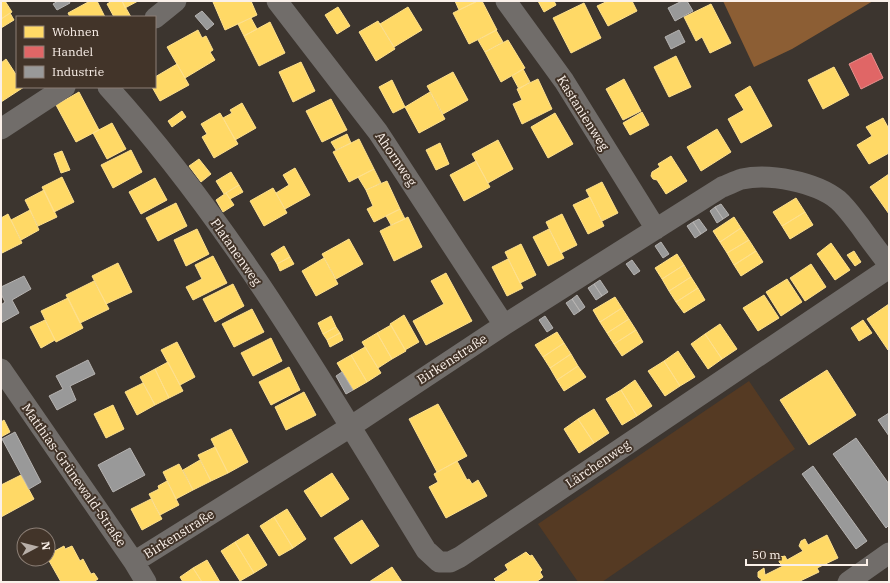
<svg xmlns="http://www.w3.org/2000/svg" width="890" height="583" font-family="'IBM Plex Serif',serif">
  <style>
    .green { fill: #553a23 }
    .forest { fill: #8c5e34 }
    .homes { fill: #ffd966; stroke: #fee08d }
    .shops { fill: #e06666; stroke: #e88f8d }
    .industry { fill: #999; stroke: #b6b3b1 }
    .lines { fill: none; stroke-linecap: round; stroke-linejoin: round }
    .minor { stroke: #716d6a; stroke-width: 21 }
    .labels { text-anchor: middle; dominant-baseline: central; stroke-width: 4; stroke-linejoin: round; paint-order: stroke }
    .street-label { font-size: 13px; fill: #faf0e9; stroke: #423429 }
  </style>
  <rect width="100%" height="100%" fill="#3c352f"/>
  <path class="green" d="M 749,381 L 795,449 L 602,582 L 578,582 L 538,524 Z"/>
  <path class="forest" d="M 723,1 L 873,1 L 792,49 L 754,67 Z"/>
  <path class="homes" d="M 1,1 L 5,1 L 12,12 L 1,19 Z
    M 90,1 L 97,1 L 105,17 L 70,17 L 68,13 Z
    M 112,1 L 122,1 L 131,17 L 114,17 L 107,4 Z
    M 122,1 L 138,1 L 125,8 Z
    M 216,1 L 251,1 L 257,15 L 225,30 L 213,2 Z
    M 455,1 L 475,1 L 476,2 L 459,10 Z
    M 477,1 L 482,1 L 497,30 L 469,44 L 453,13 Z
    M 538,1 L 554,1 L 556,5 L 544,12 Z
    M 608,1 L 632,1 L 637,11 L 608,26 L 597,6 Z
    M 584,3 L 601,38 L 571,53 L 553,18 Z
    M 711,4 L 731,43 L 710,53 L 702,37 L 696,41 L 684,17 Z
    M 338,7 L 350,26 L 337,34 L 325,15 Z
    M 408,7 L 422,30 L 394,47 L 380,24 Z
    M 10,13 L 14,20 L 1,28 L 1,19 Z
    M 251,18 L 257,29 L 244,36 L 238,24 Z
    M 378,21 L 395,49 L 376,61 L 359,32 Z
    M 270,22 L 285,53 L 259,66 L 244,36 Z
    M 198,30 L 202,38 L 206,36 L 213,50 L 210,52 L 215,60 L 185,78 L 167,47 Z
    M 496,30 L 503,42 L 485,52 L 478,40 Z
    M 508,40 L 525,68 L 501,82 L 485,52 Z
    M 676,56 L 691,87 L 669,97 L 654,67 Z
    M 6,59 L 17,76 L 17,87 L 24,87 L 1,102 L 1,63 Z
    M 301,62 L 315,91 L 293,102 L 279,72 Z
    M 177,64 L 189,85 L 160,101 L 152,87 L 155,87 L 155,77 Z
    M 834,67 L 849,95 L 823,109 L 808,80 Z
    M 523,69 L 530,82 L 519,89 L 512,76 Z
    M 453,72 L 468,100 L 443,114 L 427,86 Z
    M 538,79 L 552,109 L 522,124 L 513,104 L 522,100 L 517,89 Z
    M 624,79 L 641,111 L 623,120 L 606,89 Z
    M 392,80 L 405,107 L 393,113 L 379,87 Z
    M 750,86 L 772,126 L 741,143 L 728,119 L 744,110 L 735,95 Z
    M 79,92 L 99,130 L 76,142 L 56,105 Z
    M 430,92 L 445,119 L 419,133 L 405,107 Z
    M 331,99 L 347,130 L 322,142 L 306,111 Z
    M 242,103 L 256,128 L 235,140 L 223,118 L 232,113 L 230,110 Z
    M 182,111 L 186,117 L 172,127 L 168,121 Z
    M 642,112 L 649,125 L 630,135 L 623,123 Z
    M 220,113 L 238,144 L 214,158 L 202,137 L 207,134 L 201,124 Z
    M 555,113 L 573,144 L 548,158 L 531,127 Z
    M 883,118 L 889,129 L 889,153 L 869,164 L 857,145 L 872,136 L 866,127 Z
    M 112,123 L 126,149 L 107,159 L 93,133 Z
    M 717,129 L 731,152 L 701,171 L 687,147 Z
    M 347,134 L 351,143 L 336,150 L 331,142 Z
    M 359,139 L 374,169 L 349,182 L 333,152 Z
    M 498,140 L 513,169 L 488,183 L 472,154 Z
    M 440,143 L 449,164 L 436,170 L 426,150 Z
    M 131,150 L 142,172 L 113,188 L 101,165 Z
    M 62,151 L 70,170 L 61,173 L 54,154 Z
    M 671,156 L 687,181 L 666,194 L 657,180 L 653,179 L 651,176 L 652,172 L 660,167 L 658,164 Z
    M 199,159 L 211,174 L 201,182 L 189,166 Z
    M 476,161 L 490,187 L 464,201 L 450,175 Z
    M 295,168 L 310,195 L 285,209 L 276,193 L 289,185 L 283,175 Z
    M 374,169 L 381,183 L 366,190 L 358,177 Z
    M 231,172 L 239,185 L 224,194 L 216,181 Z
    M 889,174 L 889,214 L 870,187 Z
    M 62,177 L 74,202 L 54,212 L 42,187 Z
    M 155,178 L 167,200 L 141,214 L 129,192 Z
    M 387,181 L 400,209 L 374,222 L 367,209 L 373,206 L 366,190 Z
    M 602,182 L 618,213 L 602,221 L 586,190 Z
    M 239,185 L 243,192 L 230,199 L 226,193 Z
    M 273,188 L 287,213 L 264,226 L 250,201 Z
    M 44,190 L 57,217 L 38,226 L 25,200 Z
    M 226,193 L 234,205 L 223,212 L 216,200 Z
    M 590,197 L 604,226 L 588,234 L 573,205 Z
    M 796,198 L 805,212 L 782,226 L 773,212 Z
    M 176,203 L 187,226 L 158,241 L 146,218 Z
    M 400,209 L 405,219 L 391,225 L 386,216 Z
    M 30,210 L 39,230 L 21,240 L 11,220 Z
    M 805,212 L 813,225 L 790,239 L 782,226 Z
    M 8,214 L 22,243 L 2,253 L 1,250 L 1,218 Z
    M 562,214 L 577,245 L 561,253 L 546,222 Z
    M 408,217 L 422,247 L 394,261 L 380,231 Z
    M 734,217 L 741,228 L 720,242 L 713,231 Z
    M 741,228 L 749,240 L 727,253 L 720,242 Z
    M 197,229 L 209,254 L 186,266 L 174,240 Z
    M 549,229 L 564,258 L 548,266 L 533,237 Z
    M 349,239 L 363,264 L 336,279 L 322,254 Z
    M 749,240 L 756,251 L 734,265 L 727,253 Z
    M 831,243 L 850,270 L 835,280 L 817,254 Z
    M 521,244 L 536,275 L 520,283 L 505,252 Z
    M 284,246 L 290,257 L 277,264 L 271,254 Z
    M 756,251 L 763,262 L 741,276 L 734,265 Z
    M 854,251 L 861,262 L 855,266 L 847,255 Z
    M 677,254 L 684,265 L 662,279 L 655,268 Z
    M 213,256 L 227,283 L 193,300 L 186,287 L 202,279 L 195,265 Z
    M 290,257 L 294,264 L 280,271 L 277,264 Z
    M 324,258 L 338,284 L 316,296 L 302,271 Z
    M 508,259 L 523,288 L 507,296 L 492,267 Z
    M 118,263 L 132,292 L 106,304 L 92,276 Z
    M 811,264 L 826,287 L 805,301 L 790,278 Z
    M 684,265 L 691,277 L 669,291 L 662,279 Z
    M 446,273 L 472,321 L 426,345 L 413,321 L 444,304 L 431,281 Z
    M 691,277 L 698,288 L 676,302 L 669,291 Z
    M 787,279 L 802,302 L 781,316 L 766,292 Z
    M 94,281 L 109,309 L 80,323 L 66,295 Z
    M 233,284 L 244,306 L 215,322 L 203,299 Z
    M 698,288 L 705,300 L 684,313 L 676,302 Z
    M 764,295 L 779,318 L 758,331 L 743,308 Z
    M 615,297 L 622,308 L 600,322 L 593,310 Z
    M 68,298 L 83,328 L 56,342 L 41,311 Z
    M 889,304 L 889,349 L 888,350 L 867,319 Z
    M 622,308 L 629,319 L 607,333 L 600,322 Z
    M 252,309 L 264,332 L 234,347 L 222,324 Z
    M 404,315 L 419,342 L 405,350 L 390,324 Z
    M 331,316 L 336,327 L 323,334 L 318,323 Z
    M 629,319 L 636,330 L 614,344 L 607,333 Z
    M 45,320 L 55,340 L 41,348 L 30,327 Z
    M 863,320 L 872,333 L 859,341 L 851,328 Z
    M 720,324 L 737,349 L 722,359 L 705,334 Z
    M 391,325 L 406,351 L 392,359 L 377,333 Z
    M 336,327 L 340,333 L 327,340 L 323,334 Z
    M 636,330 L 643,342 L 622,356 L 614,344 Z
    M 557,332 L 564,343 L 543,357 L 535,345 Z
    M 340,333 L 343,340 L 330,347 L 327,340 Z
    M 377,333 L 392,359 L 378,368 L 362,342 Z
    M 705,334 L 722,359 L 708,369 L 691,344 Z
    M 271,338 L 282,361 L 253,376 L 241,353 Z
    M 177,342 L 195,377 L 180,385 L 161,350 Z
    M 564,343 L 571,354 L 550,368 L 543,357 Z
    M 365,347 L 381,373 L 367,382 L 351,355 Z
    M 678,351 L 695,377 L 680,386 L 664,361 Z
    M 571,354 L 578,366 L 557,380 L 550,368 Z
    M 351,355 L 367,382 L 353,390 L 337,363 Z
    M 664,361 L 680,386 L 665,396 L 648,371 Z
    M 168,362 L 183,391 L 169,398 L 155,369 Z
    M 578,366 L 586,377 L 564,391 L 557,380 Z
    M 289,367 L 300,390 L 271,405 L 259,382 Z
    M 155,369 L 169,398 L 155,405 L 140,377 Z
    M 827,370 L 856,415 L 809,445 L 780,400 Z
    M 635,380 L 652,406 L 637,416 L 621,390 Z
    M 143,383 L 155,405 L 137,415 L 125,392 Z
    M 621,390 L 637,416 L 622,425 L 606,399 Z
    M 304,392 L 316,415 L 286,430 L 275,407 Z
    M 438,404 L 467,456 L 437,472 L 409,419 Z
    M 113,405 L 124,429 L 106,438 L 94,414 Z
    M 594,409 L 609,433 L 594,443 L 578,419 Z
    M 578,419 L 594,443 L 579,453 L 564,429 Z
    M 4,420 L 10,432 L 1,437 L 1,422 Z
    M 231,429 L 248,462 L 228,473 L 211,439 Z
    M 215,447 L 228,473 L 211,481 L 198,455 Z
    M 200,460 L 211,481 L 193,490 L 183,470 Z
    M 457,461 L 467,480 L 469,479 L 472,484 L 478,480 L 487,496 L 446,518 L 429,487 L 438,482 L 434,474 Z
    M 179,464 L 193,490 L 176,499 L 163,472 Z
    M 332,473 L 349,499 L 321,517 L 304,491 Z
    M 21,475 L 34,499 L 1,517 L 1,485 Z
    M 167,481 L 179,505 L 160,515 L 149,494 L 159,489 L 158,486 Z
    M 151,499 L 162,519 L 142,530 L 131,509 Z
    M 287,509 L 306,539 L 293,548 L 274,517 Z
    M 274,517 L 293,548 L 279,556 L 260,526 Z
    M 362,520 L 379,546 L 351,564 L 334,538 Z
    M 248,534 L 267,565 L 254,573 L 235,542 Z
    M 827,535 L 838,558 L 817,568 L 819,572 L 798,582 L 759,582 L 762,580 L 758,577 L 758,572 L 764,568 L 765,575 L 783,566 L 779,562 L 780,557 L 785,556 L 787,560 L 803,551 L 799,546 L 801,541 L 805,539 L 808,545 Z
    M 235,542 L 254,573 L 240,581 L 221,551 Z
    M 64,546 L 65,549 L 72,546 L 80,561 L 83,559 L 91,574 L 94,573 L 98,579 L 95,581 L 95,582 L 61,582 L 48,559 L 53,556 L 51,553 Z
    M 526,552 L 530,556 L 532,555 L 542,570 L 540,572 L 543,577 L 536,582 L 497,582 L 494,579 L 508,570 L 505,565 Z
    M 207,560 L 220,582 L 202,582 L 193,568 Z
    M 392,567 L 402,582 L 369,582 Z
    M 193,568 L 202,582 L 183,582 L 180,577 Z"/>
  <path class="shops" d="M 871,53 L 883,78 L 861,89 L 849,64 Z"/>
  <path class="industry" d="M 58,1 L 69,1 L 70,3 L 57,10 L 53,4 Z
    M 682,1 L 687,1 L 693,11 L 675,21 L 668,8 Z
    M 202,11 L 214,24 L 207,30 L 195,16 Z
    M 679,30 L 685,42 L 671,49 L 665,37 Z
    M 721,204 L 729,215 L 723,219 L 715,207 Z
    M 715,207 L 723,219 L 717,223 L 710,211 Z
    M 699,219 L 707,230 L 701,234 L 693,222 Z
    M 693,222 L 701,234 L 695,238 L 687,226 Z
    M 661,242 L 669,254 L 663,258 L 655,246 Z
    M 632,260 L 640,271 L 634,275 L 626,264 Z
    M 24,276 L 31,289 L 12,300 L 19,313 L 1,323 L 1,305 L 5,302 L 1,294 L 1,287 Z
    M 600,280 L 608,292 L 602,296 L 594,284 Z
    M 594,284 L 602,296 L 596,300 L 588,288 Z
    M 577,295 L 585,307 L 580,311 L 572,299 Z
    M 572,299 L 580,311 L 574,315 L 566,303 Z
    M 545,316 L 553,328 L 547,332 L 539,320 Z
    M 88,360 L 95,374 L 70,386 L 76,400 L 57,410 L 49,396 L 63,389 L 56,376 Z
    M 342,372 L 353,390 L 346,394 L 336,376 Z
    M 889,413 L 889,436 L 878,420 Z
    M 15,432 L 41,482 L 29,489 L 2,439 Z
    M 856,438 L 889,484 L 889,525 L 886,528 L 833,454 Z
    M 130,448 L 145,475 L 113,492 L 98,465 Z
    M 813,466 L 867,541 L 856,549 L 802,474 Z"/>
  <g class="lines">
    <path class="minor" d="M 277,1 L 378,132 L 504,325
      M 506,1 L 564,81 L 656,229
      M 155,18 L 176,1
      M 108,87 C 234,226 328,391 426,550 L 439,562 L 450,562 L 460,557 L 889,268
      M 1,129 L 65,87
      M 1,369 L 134,562 L 146,582
      M 134,562 L 350,427 L 504,325 L 722,187 C 728,185 735,181 742,179 C 769,173 816,182 838,200 C 846,207 853,217 860,226 C 869,239 879,252 889,265
      M 848,582 L 889,553"/>
  </g>
  <g class="labels">
    <g class="street-label">
      <text transform="translate(583 113) rotate(58)">Kastanienweg</text>
      <text transform="translate(396 159) rotate(56)">Ahornweg</text>
      <text transform="translate(236 252) rotate(55)">Platanenweg</text>
      <text transform="translate(452 359) rotate(-33)">Birkenstraße</text>
      <text transform="translate(598 464) rotate(-34)">Lärchenweg</text>
      <text transform="translate(74 475) rotate(55)">Matthias-Grünewald-Straße</text>
      <text transform="translate(179 534) rotate(-32)">Birkenstraße</text>
    </g>
  </g>
  <rect width="890" height="583" fill="none" stroke="#faf0e9" stroke-width="4"/>
  <rect x="16" y="16" width="140" height="72" fill="#423429" stroke="#8c7f76"/>
  <rect x="24" y="26" width="20" height="12" fill="#ffd966" stroke="#8c7f76"/>
  <text x="52" y="36" font-size="12" fill="#faf0e9">Wohnen</text>
  <rect x="24" y="46" width="20" height="12" fill="#e06666" stroke="#8c7f76"/>
  <text x="52" y="56" font-size="12" fill="#faf0e9">Handel</text>
  <rect x="24" y="66" width="20" height="12" fill="#999999" stroke="#8c7f76"/>
  <text x="52" y="76" font-size="12" fill="#faf0e9">Industrie</text>
  <g transform="translate(36 547) rotate(83)"><circle r="19" fill="#423429" stroke="#8c7f76"/>
  <path d="M0-3L7 15L0 10L-7 15Z" fill="#b8afa8"/>
  <text y="-6" font-size="11" font-weight="bold" text-anchor="middle" fill="#faf0e9">N</text>
  </g>
  <path d="M746 559v6h121v-6" fill="none" stroke="#faf0e9" stroke-width="2"/>
  <text x="752" y="559" font-size="12" fill="#faf0e9" stroke="#423429" stroke-width="3" paint-order="stroke">50 m</text>
</svg>
